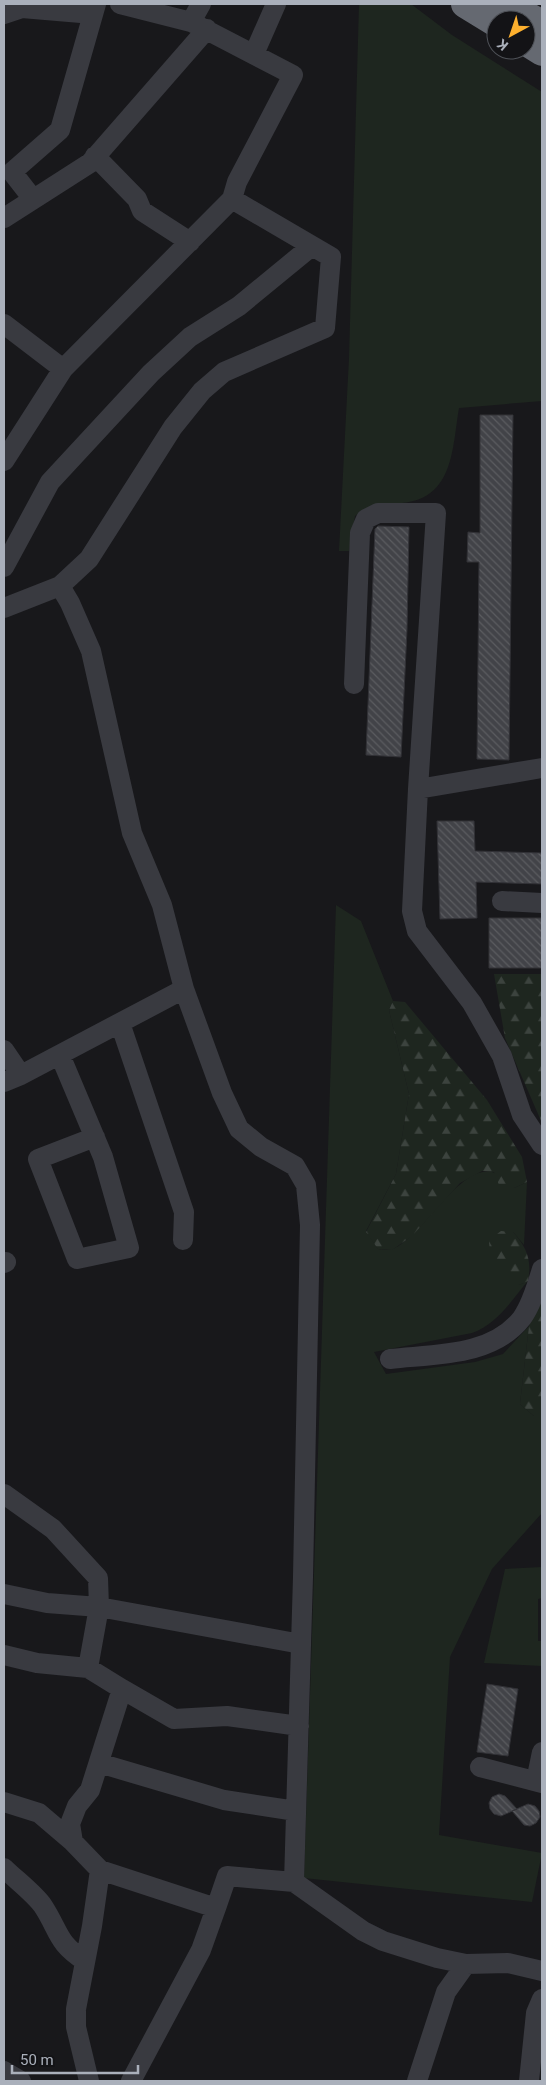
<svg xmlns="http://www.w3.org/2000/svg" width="546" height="2085" font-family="Roboto,sans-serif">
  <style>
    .grass { fill: #1e261f }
    .forest { fill: url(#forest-firs) }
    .building { fill: url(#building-back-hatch); stroke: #323237 }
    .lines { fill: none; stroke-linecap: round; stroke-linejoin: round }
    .minor { stroke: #393a40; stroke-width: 20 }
    .highway { stroke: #656971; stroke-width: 28 }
  </style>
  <defs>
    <pattern id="forest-firs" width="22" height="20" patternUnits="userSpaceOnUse" patternTransform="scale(1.25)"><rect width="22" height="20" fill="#1e261f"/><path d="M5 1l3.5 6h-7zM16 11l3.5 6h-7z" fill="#3c433e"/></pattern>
    <pattern id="building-back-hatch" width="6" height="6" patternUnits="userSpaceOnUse" patternTransform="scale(1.25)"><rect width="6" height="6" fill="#424348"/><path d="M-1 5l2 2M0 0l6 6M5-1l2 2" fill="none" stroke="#5b5c60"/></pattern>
  </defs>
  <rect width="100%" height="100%" fill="#18181b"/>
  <path class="grass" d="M 359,4 L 411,4 L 452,35 L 542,92 L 542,401 L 459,408 C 452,449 454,498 402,503 C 380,505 373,502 355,516 L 349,551 L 339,551 L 349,358 Z
    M 336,905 L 361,921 L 393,1001 L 389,1010 L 409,1094 L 396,1174 L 366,1231 L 378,1249 C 383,1249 389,1251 393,1249 C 424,1235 459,1165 492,1172 C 500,1174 508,1183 514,1188 L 527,1182 L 524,1245 L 513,1232 L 519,1285 L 528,1281 C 511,1301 497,1324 472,1333 L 374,1352 L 386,1374 L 475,1362 L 503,1354 L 529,1326 L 520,1404 L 534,1416 L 542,1416 L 542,1513 L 492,1569 L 450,1657 L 439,1835 L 542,1853 L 532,1902 L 304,1878 Z
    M 542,1567 L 542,1598 L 538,1599 L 538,1641 L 542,1641 L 542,1666 L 484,1663 L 505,1569 Z"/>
  <path class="forest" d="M 494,974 L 542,974 L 542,1123 L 505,1038 Z
    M 393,1001 L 405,1002 L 487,1100 L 522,1157 L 527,1182 L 514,1188 L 499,1185 L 494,1172 L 482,1171 L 460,1183 L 412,1236 L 392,1250 L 378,1249 L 366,1232 L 396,1174 L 409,1094 L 389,1010 Z
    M 501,1231 L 513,1232 C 527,1248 532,1260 528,1281 L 519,1285 C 502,1275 489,1261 489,1240 Z
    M 542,1295 L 542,1416 L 534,1416 L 520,1404 L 529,1326 Z"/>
  <path class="building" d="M 480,415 L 513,415 L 509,760 L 477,759 L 479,562 L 467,562 L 468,532 L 480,533 Z
    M 378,526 L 409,527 L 407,629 L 401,757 L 366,755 L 375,529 Z
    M 437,821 L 474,821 L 475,851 L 542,853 L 542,884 L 476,882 L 477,918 L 440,919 Z
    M 489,918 L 542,918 L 542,968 L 489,968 Z
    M 487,1684 L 518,1689 L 508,1756 L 477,1752 Z
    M 499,1794 L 505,1796 L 517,1809 L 501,1816 L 494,1814 L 490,1809 L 489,1803 L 492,1797 Z
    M 528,1804 L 535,1806 L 539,1811 L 540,1817 L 536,1823 L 530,1826 L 524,1825 L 512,1811 Z"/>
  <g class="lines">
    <path class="minor" d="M 4,14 L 22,8 L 93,14
      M 191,22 L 201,4
      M 254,54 L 276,4
      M 95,156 L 137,199 L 142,211 L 190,242
      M 33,199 L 12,172 L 60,130 L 96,4
      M 4,218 L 90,163 L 207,29
      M 4,324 L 63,369
      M 4,461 L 63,369 L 232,199 L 237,182 L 293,75 L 191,22 L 120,4
      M 4,567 L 50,482 L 151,373 L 190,337 L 239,306 L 312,246
      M 60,586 L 70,603 L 91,651 L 132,833 L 162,905 L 184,989 L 222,1093 L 239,1129 L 261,1147 L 295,1166 L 306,1185 L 310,1225 L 303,1577 L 294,1882
      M 4,608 L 60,586 L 89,559 L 173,427 L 202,391 L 224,372 L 325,328 L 331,257 L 232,199
      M 354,684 L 360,533 L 366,519 L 378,513 L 436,513 L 418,789
      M 542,768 L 418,789 L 412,911 L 417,931 L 472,1003 L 502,1056 L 522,1115 L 542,1145
      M 502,901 L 542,903
      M 120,1023 L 184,1212 L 183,1240
      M 4,1050 L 21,1075
      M 60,1055 L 103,1157 L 129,1248 L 77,1259 L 38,1159 L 95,1137
      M 4,1082 L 21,1075 L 184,989
      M 4,1263 L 6,1262
      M 390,1359 C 434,1354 492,1357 522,1318 C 532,1304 537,1285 542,1269
      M 4,1494 L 53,1529 L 98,1578 L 99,1607 L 88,1668
      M 4,1594 L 47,1603 L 99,1607 L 301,1644
      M 4,1655 L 37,1663 L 88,1668 L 122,1689 L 90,1790 L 77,1806 L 70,1824 L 73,1842
      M 122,1689 L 174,1719 L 227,1716 L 299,1726
      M 99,1763 L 224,1800 L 296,1811
      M 480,1767 L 542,1783
      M 536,1781 L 542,1752
      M 4,1802 L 39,1813 L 73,1842 L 100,1870 L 92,1926 L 76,2009 L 76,2027 L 89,2081
      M 4,1868 C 15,1879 35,1894 43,1906 C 60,1932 56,1942 85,1961
      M 100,1870 L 216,1908 L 227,1876 L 294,1882 L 363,1931 L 383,1941 L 437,1958 L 466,1964 L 508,1963 L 542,1971
      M 4,2071 L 21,2081
      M 131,2081 L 201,1950 L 216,1908
      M 417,2081 L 446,1992 L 466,1964
      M 529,2081 L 536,2013 L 542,1999"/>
    <path class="highway" d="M 465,4 L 496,23
      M 507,4 L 542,24
      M 526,42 L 542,52"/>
  </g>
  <rect width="546" height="2085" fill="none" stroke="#aab0bb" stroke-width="10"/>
  <g transform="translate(511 35) rotate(220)"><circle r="24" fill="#131316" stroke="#4f5258"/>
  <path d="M0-4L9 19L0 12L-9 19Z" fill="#fdb02e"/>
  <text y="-8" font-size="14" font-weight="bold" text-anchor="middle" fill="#aab0bb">K</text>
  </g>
  <path d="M12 2065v8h126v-8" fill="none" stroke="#aab0bb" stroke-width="2.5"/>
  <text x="20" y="2065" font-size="15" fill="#aab0bb" stroke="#131316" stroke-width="4" paint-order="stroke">50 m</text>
</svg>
